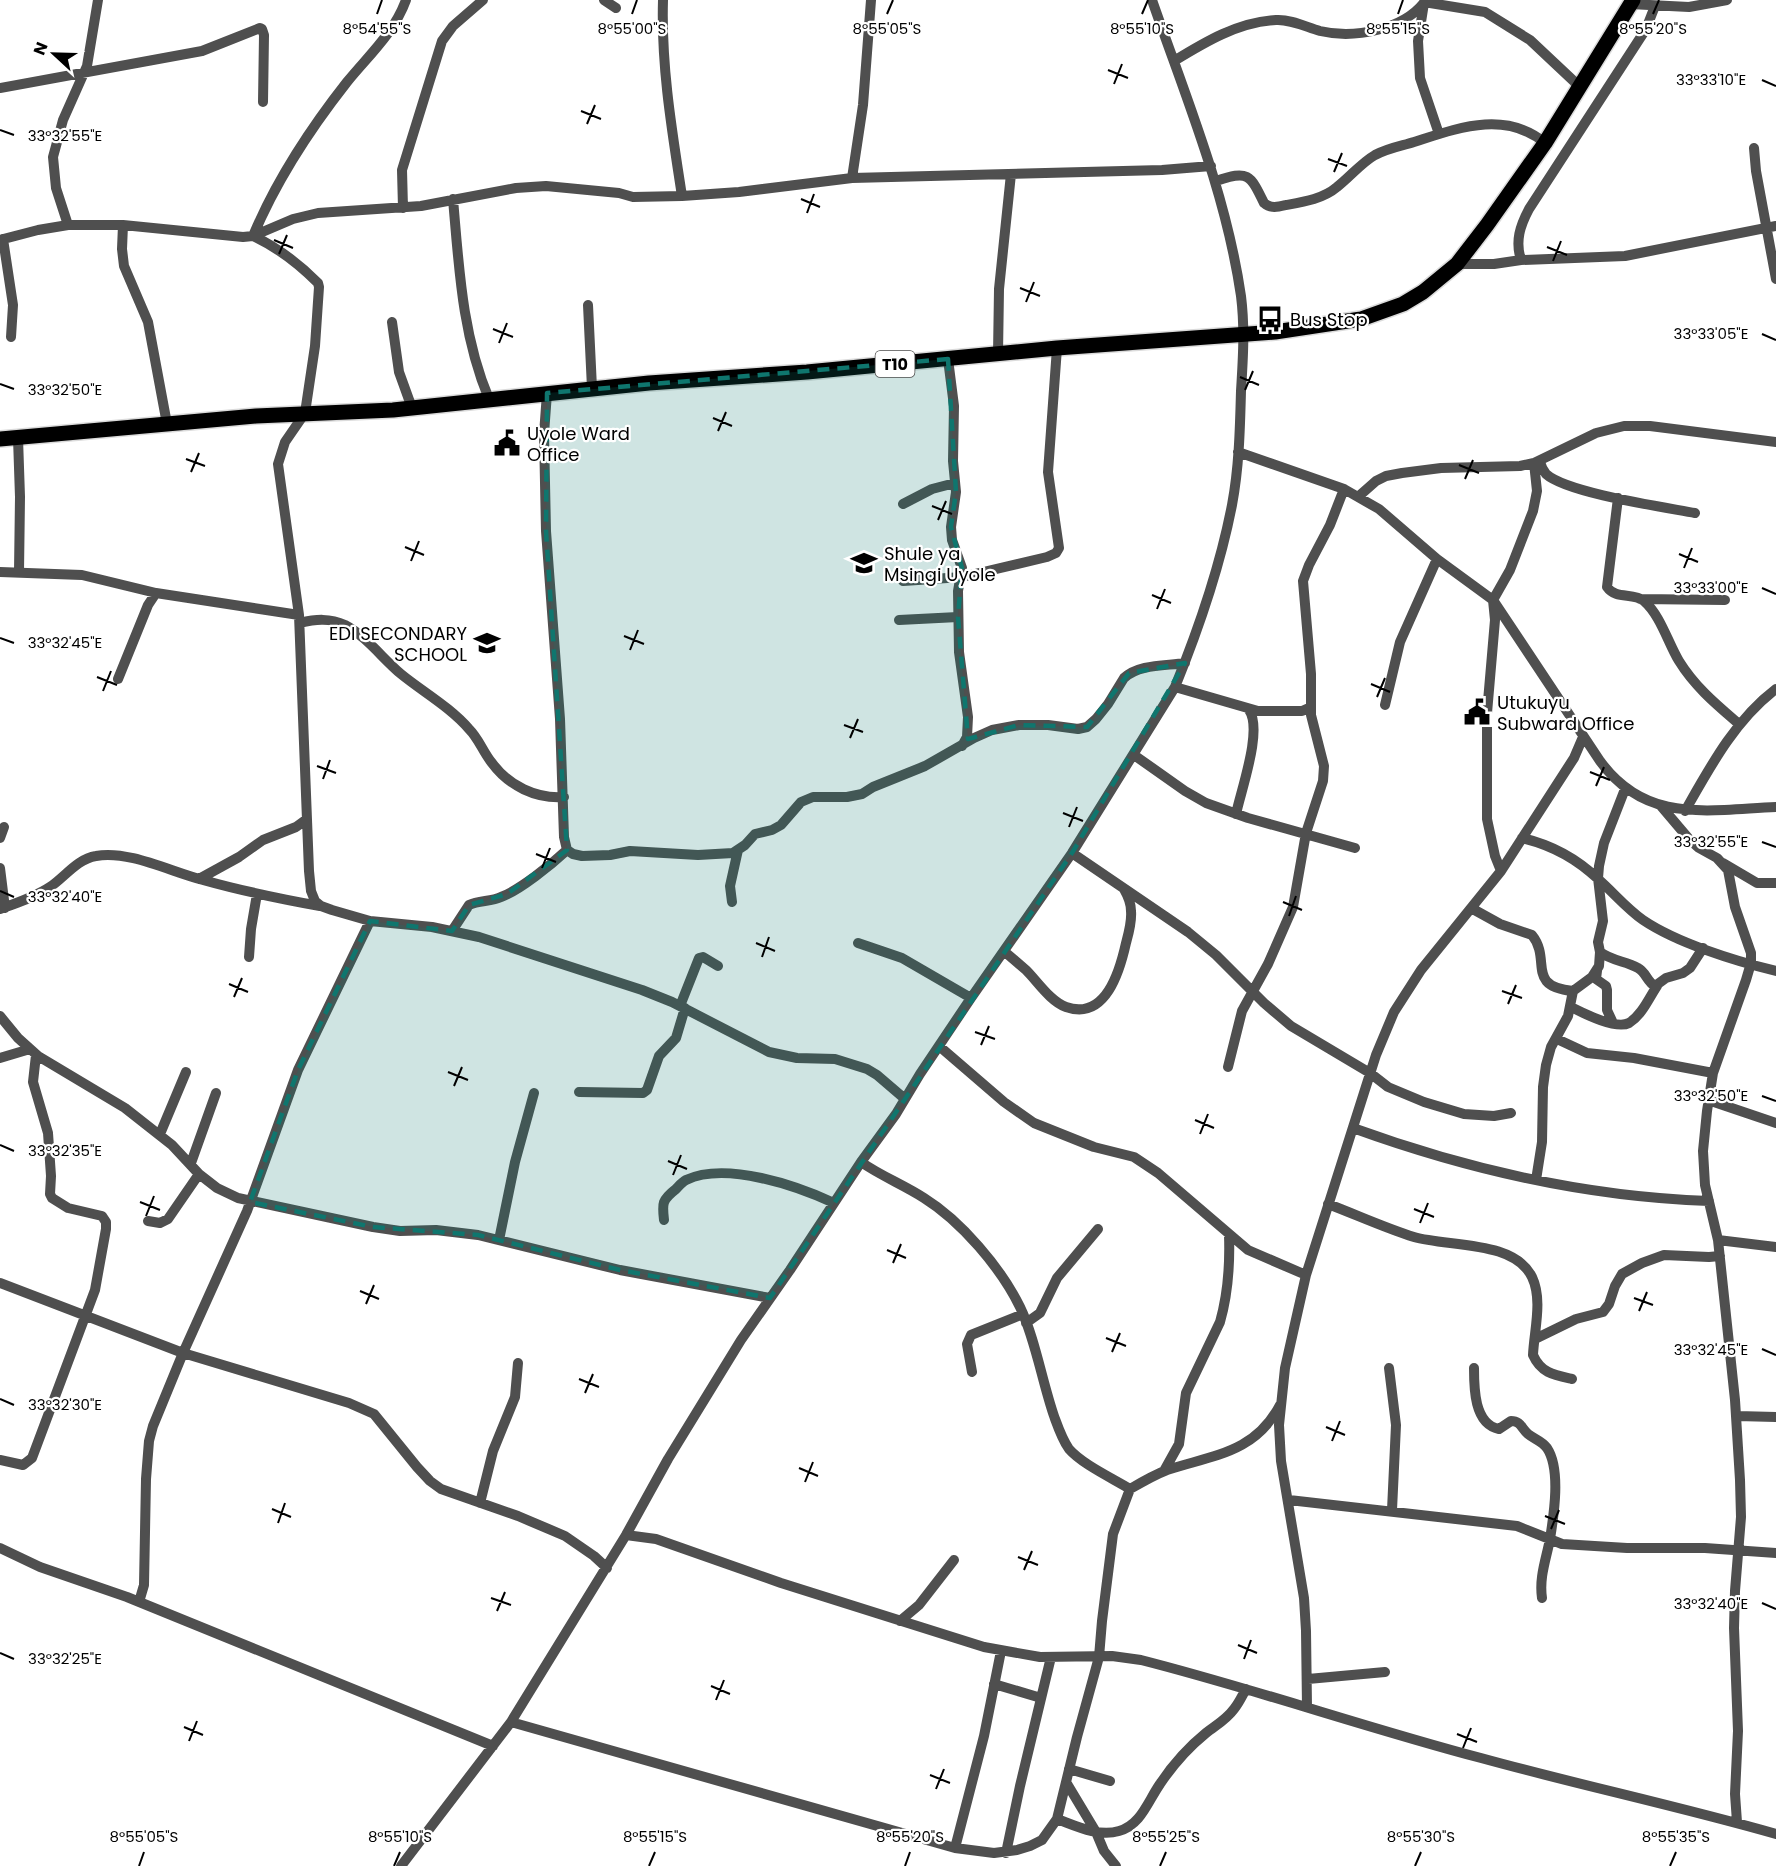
<svg xmlns="http://www.w3.org/2000/svg" width="1776" height="1866" font-family="Poppins,sans-serif">
  <style>
    .lines { fill: none; stroke-linecap: round; stroke-linejoin: round }
    .highway-casing { stroke: #dbdbdb; stroke-width: 18 }
    .minor { stroke: #4f4f4f; stroke-width: 10 }
    .highway { stroke: #000; stroke-width: 15 }
    .marked { fill: #0f766e; fill-opacity: 0.2; stroke: #0f766e; stroke-width: 4.5; stroke-dasharray: 12 8; stroke-linejoin: round }
    .ticks { fill: none; stroke: #000; stroke-width: 2 }
    .labels { text-anchor: middle; dominant-baseline: central; stroke-width: 4.5; stroke-linejoin: round; paint-order: stroke }
    .shield { fill: #fff; stroke: #4c4c4c; stroke-width: 1.5 }
    .shield-label { font-size: 16px; font-weight: bold; fill: #000 }
    .poi-label { font-size: 18px; fill: #000; stroke: #fff; text-anchor: start }
    .ticks-label { font-size: 15px; text-anchor: middle; fill: #000; stroke: #fff; stroke-width: 4.5; stroke-linejoin: round; paint-order: stroke }
  </style>
  <rect width="100%" height="100%" fill="#fff"/>
  <g class="lines">
    <g class="highway-casing">
      <path id="highway" d="M 0,439 L 256,416 L 393,410 L 649,383 L 807,372 L 1057,348 L 1275,332 L 1361,319 L 1403,304 L 1423,292 L 1457,264 L 1487,225 L 1545,143 L 1633,0"/>
    </g>
    <path class="minor" d="M 406,0 C 394,33 369,55 347,82 C 310,129 276,181 253,236 C 277,247 299,264 318,283 L 319,287 L 315,346 L 305,413 L 285,442 L 278,464 L 299,615 L 309,871 L 311,891 L 315,901 L 321,906 L 332,910 L 370,921 L 432,927 L 479,937 L 642,990 L 672,1002 L 769,1052 L 797,1058 L 835,1059 L 867,1069 L 877,1075 L 905,1099
      M 604,0 L 616,8
      M 663,0 C 661,66 672,131 682,196
      M 1424,2 L 1485,12 L 1530,40 L 1580,87
      M 1424,3 L 1418,41 L 1420,78 L 1439,134
      M 1630,4 L 1689,7 L 1727,0
      M 1174,61 C 1205,42 1238,22 1276,20 C 1291,19 1306,27 1320,31 C 1354,39 1405,30 1426,0
      M 0,88 L 202,51 L 260,28 L 262,29 L 264,35 L 263,102
      M 1754,148 L 1756,171 L 1776,279
      M 852,178 L 863,105 L 871,0
      M 1216,181 C 1248,170 1250,174 1264,203 C 1271,209 1278,207 1286,205 C 1303,202 1323,199 1337,187 C 1350,177 1361,163 1375,155 C 1388,148 1401,146 1414,142 C 1458,128 1505,110 1545,143
      M 453,199 C 459,267 462,335 489,399
      M 403,208 L 402,170 L 442,41 L 453,26 L 483,0
      M 68,225 L 56,188 L 53,157 L 63,120 L 87,66 L 98,0
      M 123,225 L 122,249 L 124,266 L 148,322 L 167,424
      M 3,239 L 13,305 L 11,337
      M 0,240 L 38,230 L 68,225 L 123,225 L 243,237 L 253,236 L 293,219 L 318,213 L 421,206 L 516,188 L 546,186 L 619,193 L 633,197 L 682,196 L 739,192 L 852,178 L 1162,170 L 1211,166
      M 1521,260 C 1515,241 1520,226 1529,209 L 1646,29 L 1655,6
      M 1457,264 L 1494,264 L 1521,260 L 1625,256 L 1776,226
      M 588,305 L 592,388
      M 392,322 L 399,372 L 412,408
      M 998,354 L 999,289 L 1011,174
      M 948,359 L 954,406 L 953,461 L 956,492 L 951,527 L 952,540 L 962,568 L 958,591 L 959,652 L 968,717 L 967,737 L 962,746
      M 547,393 L 544,434 L 546,531 L 560,719 L 564,837 L 567,850 L 573,854 L 582,856 L 610,855 L 630,851 L 698,855 L 733,853 L 745,845 L 755,834 L 772,830 L 781,825 L 801,802 L 813,797 L 847,797 L 862,794 L 873,787 L 925,766 L 974,738 L 992,730 L 1019,725 L 1048,725 L 1078,729 L 1087,727 L 1096,719 L 1108,704 L 1124,678 C 1139,664 1165,666 1185,663
      M 18,438 L 20,497 L 19,572
      M 1238,452 L 1344,489 L 1379,509 L 1437,559 L 1493,600 L 1600,761 C 1646,824 1707,810 1776,807
      M 1540,462 C 1541,466 1543,470 1546,474 C 1567,493 1663,507 1695,513
      M 1359,496 L 1376,481 L 1386,476 L 1402,473 L 1441,468 L 1520,466 L 1534,463 L 1596,433 L 1624,426 L 1650,426 L 1776,442
      M 1618,498 L 1607,587 C 1616,600 1633,592 1644,601 C 1661,616 1668,643 1679,661 C 1695,687 1717,705 1739,724
      M 903,504 L 932,489 L 955,483
      M 0,572 L 82,575 L 156,593 L 299,615
      M 903,581 L 962,577 L 1047,557 L 1056,553 L 1059,548 L 1048,472 L 1057,348
      M 1640,599 L 1725,600
      M 899,620 L 958,617
      M 300,623 C 316,619 330,618 345,625 C 366,636 383,659 401,674 C 423,692 450,707 469,729 C 479,739 483,752 492,763 C 509,786 536,799 564,797
      M 118,679 L 148,605 L 156,593
      M 1175,687 L 1258,711 L 1302,711 L 1311,707
      M 1385,705 L 1400,642 L 1437,559
      M 1134,755 L 1185,791 L 1206,803 L 1248,818 L 1355,848
      M 1661,806 L 1689,839 L 1699,848 L 1717,858 L 1728,870 L 1735,907 L 1751,953 L 1751,963 L 1746,980 L 1713,1073 L 1707,1111 L 1703,1151 L 1705,1185 L 1718,1240 L 1735,1400 L 1740,1480 L 1741,1517 L 1735,1591 L 1734,1628 L 1738,1731 L 1735,1794 L 1737,1822
      M 1685,811 C 1710,767 1735,720 1776,689
      M 1236,814 C 1241,790 1263,730 1249,710
      M 0,838 L 4,827
      M 1522,838 C 1552,845 1576,858 1598,879 C 1613,892 1626,908 1643,920 C 1677,943 1735,961 1776,971
      M 1072,853 L 1188,932 L 1216,955 L 1264,1003 L 1291,1026 L 1370,1073 L 1388,1087 L 1424,1102 L 1464,1114 L 1494,1116 L 1511,1113
      M 1723,863 L 1757,883 L 1776,883
      M 0,868 L 5,908
      M 1501,871 L 1495,856 L 1487,819 L 1487,713 L 1495,620 L 1493,600 L 1510,570 L 1533,511 L 1537,491 L 1534,463
      M 199,879 L 239,857 L 263,840 L 296,827 L 307,819
      M 732,902 L 730,886 L 738,850
      M 1471,908 L 1500,924 L 1532,935 C 1552,960 1525,986 1573,991
      M 0,909 C 17,903 35,897 50,887 C 65,877 77,859 96,856 C 129,850 171,872 203,880 C 242,891 281,899 320,906
      M 452,931 L 469,905 C 479,900 491,902 501,897 C 520,890 552,864 567,850
      M 858,943 L 902,958 L 971,998
      M 1005,952 C 1012,958 1019,964 1026,970 C 1038,982 1050,1001 1066,1007 C 1106,1021 1120,970 1126,943 C 1129,932 1132,922 1131,911 C 1131,903 1128,896 1124,889
      M 1600,952 C 1612,961 1626,961 1638,968 C 1646,972 1647,982 1655,986 L 1666,978 L 1683,973 L 1690,968 L 1703,948
      M 249,957 L 251,929 L 257,894
      M 1597,971 L 1596,979 L 1606,986 L 1607,990 L 1607,1010 L 1613,1023
      M 680,1006 L 699,958 L 703,957 L 718,966
      M 1571,1007 C 1583,1013 1616,1030 1629,1023 C 1642,1015 1649,998 1657,986
      M 0,1016 L 18,1038 L 38,1056 L 125,1108 L 172,1145 L 199,1174 L 217,1188 L 238,1198 L 373,1227 L 400,1231 L 436,1230 L 478,1235 L 620,1270 L 770,1298
      M 1557,1039 L 1587,1053 L 1634,1058 L 1713,1073
      M 939,1046 L 1004,1102 L 1034,1123 L 1094,1147 L 1134,1157 L 1158,1173 L 1248,1250 L 1306,1275
      M 0,1058 L 30,1049
      M 1228,1067 L 1242,1011 L 1268,964 L 1293,907 L 1306,833 L 1323,781 L 1324,766 L 1311,715 L 1311,674 L 1303,581 L 1309,565 L 1330,525 L 1344,489
      M 579,1092 L 643,1093 L 647,1090 L 659,1056 L 676,1038 L 685,1008
      M 1708,1100 L 1776,1123
      M 1353,1128 C 1466,1169 1589,1197 1709,1201
      M 160,1134 L 186,1072
      M 861,1162 C 881,1176 904,1185 924,1198 C 961,1221 1001,1268 1020,1307 C 1035,1338 1042,1381 1054,1416 C 1058,1427 1062,1439 1069,1449 C 1082,1464 1112,1478 1130,1489
      M 191,1163 L 216,1093
      M 1536,1180 L 1542,1142 L 1543,1087 L 1546,1065 L 1551,1047 L 1568,1016 L 1573,991 L 1592,977 L 1599,966 L 1600,952 L 1598,942 L 1603,921 L 1598,878 L 1599,866 L 1604,843 L 1625,789
      M 1328,1204 C 1357,1215 1385,1228 1414,1237 C 1448,1247 1514,1240 1532,1277 C 1543,1300 1534,1331 1533,1355 C 1541,1373 1554,1375 1572,1379
      M 664,1220 C 662,1203 662,1200 676,1189 C 679,1186 682,1182 686,1180 C 726,1161 797,1186 834,1203
      M 148,1221 L 160,1223 L 168,1219 L 199,1174
      M 499,1240 L 515,1162 L 534,1093
      M 1718,1240 L 1776,1247
      M 0,1283 L 183,1353 L 349,1403 L 374,1414 L 417,1467 L 430,1481 L 441,1489 L 518,1516 L 565,1536 L 594,1556 L 607,1568
      M 1026,1323 L 1040,1313 L 1057,1278 L 1098,1229
      M 1535,1339 L 1576,1319 L 1603,1312 L 1609,1304 L 1615,1286 L 1622,1274 L 1642,1263 L 1664,1255 L 1709,1257 L 1720,1256
      M 1389,1368 L 1396,1425 L 1392,1510
      M 1474,1368 C 1474,1388 1474,1424 1499,1429 L 1511,1421 C 1521,1421 1521,1428 1528,1434 C 1534,1439 1542,1441 1547,1448 C 1561,1469 1554,1514 1550,1539 C 1546,1560 1539,1577 1542,1598
      M 972,1372 L 967,1344 L 971,1335 L 1023,1314
      M 1737,1416 L 1776,1417
      M 0,1460 L 23,1465 L 32,1458 L 95,1290 L 106,1229 L 106,1222 L 102,1216 L 68,1208 L 52,1198 L 50,1194 L 51,1176 L 48,1133 L 33,1082 L 36,1055
      M 1164,1471 L 1179,1444 L 1186,1393 L 1220,1322 C 1228,1294 1230,1264 1229,1235
      M 1289,1500 L 1517,1526 L 1562,1544 L 1627,1548 L 1705,1548 L 1776,1553
      M 480,1503 L 493,1451 L 515,1397 L 518,1363
      M 626,1535 L 656,1539 L 781,1583 L 984,1647 L 1040,1657 L 1112,1656 L 1141,1660 C 1255,1689 1367,1728 1481,1758 C 1579,1785 1678,1806 1776,1834
      M 0,1548 L 40,1567 L 127,1597 L 493,1746
      M 139,1602 L 144,1585 L 146,1479 L 149,1441 L 153,1426 L 183,1353 L 247,1211 L 298,1070 L 370,921
      M 900,1621 L 919,1605 L 954,1560
      M 1308,1679 L 1385,1672
      M 994,1684 L 1041,1698
      M 1307,1707 L 1306,1631 L 1304,1598 L 1281,1461 L 1279,1425 L 1285,1368 L 1306,1275 L 1376,1055 L 1394,1012 L 1421,970 L 1501,871 L 1574,758 L 1583,737
      M 511,1722 L 955,1848 L 994,1853 L 1017,1850 L 1030,1846 L 1042,1840 L 1057,1819 L 1077,1737 L 1099,1657 L 1102,1621 L 1113,1534 L 1130,1489 C 1142,1482 1154,1475 1167,1470 C 1213,1455 1255,1453 1280,1405
      M 1069,1769 L 1110,1781
      M 1066,1782 L 1096,1832 L 1104,1851 L 1116,1866
      M 1057,1819 C 1076,1826 1098,1837 1119,1831 C 1141,1825 1148,1801 1160,1784 C 1172,1766 1190,1746 1206,1733 C 1216,1725 1226,1720 1234,1709 C 1239,1703 1242,1696 1246,1689
      M 955,1848 L 984,1736 L 1001,1651
      M 1006,1853 L 1020,1786 L 1051,1657
      M 401,1866 L 511,1722 L 626,1535 L 668,1459 L 741,1340 L 790,1270 L 861,1162 L 896,1114 L 920,1074 L 971,998 L 1072,853 L 1175,687 C 1199,628 1220,567 1232,505 C 1239,468 1240,429 1241,391 C 1243,359 1245,328 1241,296 C 1226,193 1186,98 1152,0"/>
    <use href="#highway" class="highway"/>
  </g>
  <path class="marked" d="M 948,359 L 956,492 L 951,527 L 962,568 L 958,617 L 968,739 L 1019,725 L 1087,727 L 1129,673 L 1185,663 L 1072,853 L 770,1298 L 620,1270 L 478,1235 L 373,1227 L 250,1202 L 298,1070 L 370,921 L 452,931 L 469,905 L 507,894 L 567,850 L 546,531 L 547,393 Z"/>
  <path class="ticks" d="M 377,14 L 382,0M 632,14 L 637,0M 887,14 L 893,0M 1142,14 L 1148,0M 1398,14 L 1403,0M 1653,14 L 1659,0M 1108,70 L 1128,78M 1762,80 L 1776,86M 1114,84 L 1122,64M 581,111 L 601,119M 587,124 L 595,105M 0,130 L 14,135M 1328,159 L 1347,166M 1334,172 L 1342,153M 801,199 L 820,207M 807,213 L 814,194M 274,240 L 293,248M 1547,247 L 1567,255M 279,254 L 287,235M 1553,261 L 1561,241M 1020,288 L 1040,296M 1026,302 L 1034,282M 493,329 L 513,337M 1762,334 L 1776,340M 499,343 L 507,323M 1240,377 L 1259,385M 0,384 L 14,389M 1245,390 L 1253,371M 713,418 L 732,426M 718,431 L 726,412M 186,459 L 205,466M 1459,465 L 1479,473M 191,472 L 199,453M 1465,479 L 1473,460M 932,506 L 952,514M 938,520 L 946,501M 405,547 L 424,555M 1679,554 L 1698,562M 411,561 L 419,541M 1684,568 L 1692,548M 1762,588 L 1776,594M 1152,595 L 1171,603M 1157,609 L 1165,589M 624,636 L 644,644M 0,638 L 14,643M 630,650 L 638,630M 97,677 L 117,685M 1371,684 L 1390,692M 103,691 L 111,671M 1377,697 L 1385,678M 844,725 L 863,732M 850,738 L 858,719M 317,766 L 336,773M 1590,772 L 1610,780M 323,779 L 330,760M 1596,786 L 1604,767M 1063,813 L 1083,821M 1069,827 L 1077,807M 1762,842 L 1776,847M 536,854 L 556,862M 542,868 L 550,848M 0,891 L 14,897M 1283,902 L 1302,910M 1289,916 L 1296,896M 756,943 L 775,951M 762,957 L 769,937M 229,984 L 248,992M 1502,991 L 1522,998M 234,997 L 242,978M 1508,1004 L 1516,985M 975,1032 L 995,1039M 981,1045 L 989,1026M 448,1072 L 468,1080M 454,1086 L 462,1067M 1762,1096 L 1776,1101M 1195,1120 L 1214,1128M 1200,1134 L 1208,1114M 0,1145 L 14,1151M 668,1161 L 687,1169M 673,1175 L 681,1155M 140,1202 L 160,1210M 1414,1209 L 1434,1217M 146,1216 L 154,1196M 1420,1223 L 1428,1203M 887,1250 L 906,1258M 893,1263 L 901,1244M 360,1291 L 379,1299M 1634,1298 L 1653,1305M 366,1304 L 374,1285M 1639,1311 L 1647,1292M 1106,1338 L 1126,1346M 1762,1349 L 1776,1355M 1112,1352 L 1120,1333M 579,1379 L 599,1387M 585,1393 L 593,1374M 0,1399 L 14,1405M 1326,1427 L 1345,1435M 1332,1441 L 1340,1421M 799,1468 L 818,1476M 805,1482 L 813,1462M 272,1509 L 291,1517M 1545,1516 L 1565,1524M 278,1523 L 285,1503M 1551,1529 L 1559,1510M 1018,1557 L 1038,1565M 1024,1570 L 1032,1551M 491,1598 L 511,1605M 1762,1603 L 1776,1609M 497,1611 L 505,1592M 1238,1645 L 1257,1653M 0,1653 L 14,1659M 1244,1659 L 1251,1640M 711,1686 L 730,1694M 716,1700 L 724,1680M 184,1727 L 203,1735M 1457,1734 L 1477,1742M 189,1741 L 197,1721M 1463,1748 L 1471,1728M 930,1775 L 950,1783M 936,1789 L 944,1769M 139,1866 L 144,1852M 394,1866 L 400,1852M 649,1866 L 655,1852M 905,1866 L 910,1852M 1160,1866 L 1166,1852M 1415,1866 L 1421,1852M 1670,1866 L 1676,1852"/>
  <defs>
    <g id="bus-bare" transform="scale(2.07)"><path d="M-5-6H5V4H4V6H2V4H-2V6H-4V4H-5ZM-3.5-4V0h7V-4ZM-3.5 1.2v1.5H-2V1.2ZM2 1.2v1.5H3.5V1.2Z" fill="#000" stroke="#fff" stroke-width="2.5" paint-order="stroke"/></g>
    <g id="civic-bare" transform="scale(2.07)"><path d="M-.6-6.5H3V-4.5H.6V-3L4-1V1h2V6H-6V1h2V-1L-.6-3ZM-1.2 2.5V6h2.4V2.5Z" fill="#000" stroke="#fff" stroke-width="2.5" paint-order="stroke"/></g>
    <g id="school-bare" transform="scale(2.07)"><path d="M0-5L7-2L0 1L-7-2ZM-4 1L0 2.5L4 1V4Q0 6-4 4Z" fill="#000" stroke="#fff" stroke-width="2.5" paint-order="stroke"/></g>
  </defs>
  <g fill-rule="evenodd">
    <use href="#bus-bare" x="1270" y="319"/>
    <use href="#civic-bare" x="507" y="443"/>
    <use href="#school-bare" x="864" y="563"/>
    <use href="#school-bare" x="487" y="643"/>
    <use href="#civic-bare" x="1477" y="712"/>
  </g>
  <g class="labels">
    <rect class="shield" x="875.5" y="351" width="39" height="26" rx="4.5"/>
    <g class="shield-label">
      <text x="895" y="364">T10</text>
    </g>
    <g class="poi-label">
      <text x="1290" y="319">Bus Stop</text>
      <text x="527" y="433">Uyole Ward<tspan x="527" dy="21">Office</tspan></text>
      <text x="884" y="553">Shule ya<tspan x="884" dy="21">Msingi Uyole</tspan></text>
      <text x="467" y="633" text-anchor="end">EDI SECONDARY<tspan x="467" dy="21">SCHOOL</tspan></text>
      <text x="1497" y="702">Utukuyu<tspan x="1497" dy="21">Subward Office</tspan></text>
    </g>
  </g>
  <g class="ticks-label">
    <text x="887" y="34">8°55'05"S</text>
    <text x="1398" y="34">8°55'15"S</text>
    <text x="1653" y="34">8°55'20"S</text>
    <text x="377" y="34">8°54'55"S</text>
    <text x="632" y="34">8°55'00"S</text>
    <text x="1142" y="34">8°55'10"S</text>
    <text x="1711" y="85">33°33'10"E</text>
    <text x="65" y="141">33°32'55"E</text>
    <text x="1711" y="339">33°33'05"E</text>
    <text x="65" y="395">33°32'50"E</text>
    <text x="1711" y="593">33°33'00"E</text>
    <text x="65" y="648">33°32'45"E</text>
    <text x="1711" y="847">33°32'55"E</text>
    <text x="65" y="902">33°32'40"E</text>
    <text x="1711" y="1101">33°32'50"E</text>
    <text x="65" y="1156">33°32'35"E</text>
    <text x="1711" y="1355">33°32'45"E</text>
    <text x="65" y="1410">33°32'30"E</text>
    <text x="1711" y="1609">33°32'40"E</text>
    <text x="65" y="1664">33°32'25"E</text>
    <text x="144" y="1842">8°55'05"S</text>
    <text x="400" y="1842">8°55'10"S</text>
    <text x="655" y="1842">8°55'15"S</text>
    <text x="910" y="1842">8°55'20"S</text>
    <text x="1166" y="1842">8°55'25"S</text>
    <text x="1421" y="1842">8°55'30"S</text>
    <text x="1676" y="1842">8°55'35"S</text>
  </g>
  <g transform="translate(54 54) rotate(292)" stroke="#ffffff" stroke-width="4.5" paint-order="stroke">
  <path d="M0-4.5L10 22L0 15L-10 22Z" fill="#000000"/>
  <text y="-9" font-size="16" font-weight="bold" text-anchor="middle" fill="#000000">N</text>
  </g>
</svg>
